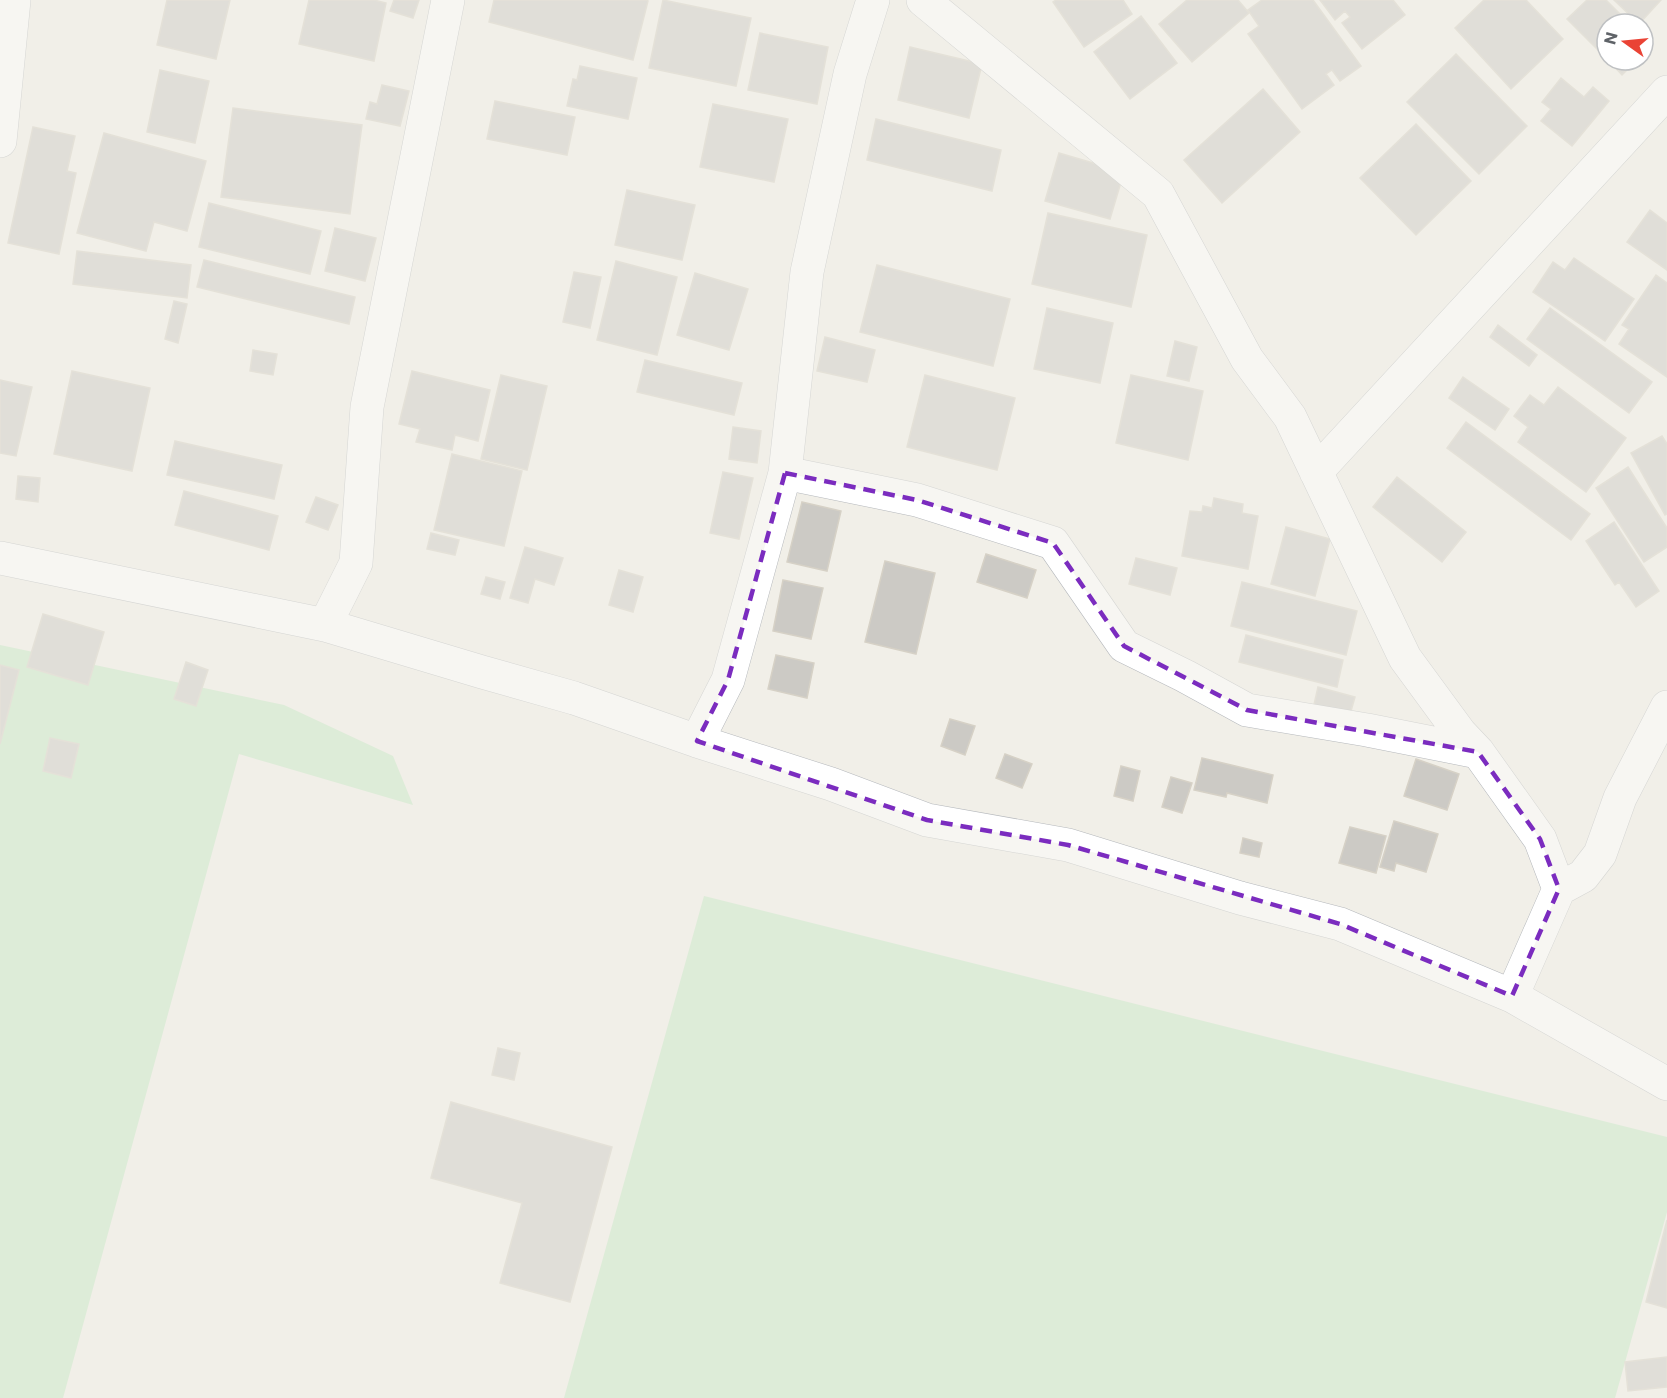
<svg xmlns="http://www.w3.org/2000/svg" width="1667" height="1398" font-family="Commissioner,sans-serif">
  <style>
    .grass { fill: #c5e8c5 }
    .building { fill: #cccac5; stroke: #d6d1c6; stroke-width: 1.5 }
    .lines { fill: none; stroke-linecap: round; stroke-linejoin: round }
    .street-casing { stroke: #b5b8bc; stroke-width: 34 }
    .street { stroke: #fff; stroke-width: 33 }
    .marked { fill: none; stroke: #7b2cbf; stroke-width: 4.5; stroke-dasharray: 12 8; stroke-linejoin: round }
  </style>
  <rect width="100%" height="100%" fill="#f1efe8"/>
  <path class="grass" d="M 0,645 L 284,705 L 393,756 L 413,805 L 239,754 L 63,1398 L 0,1398 Z
    M 704,896 L 1667,1137 L 1667,1212 L 1615,1398 L 564,1398 Z"/>
  <path class="building" d="M 167,0 L 230,0 L 216,59 L 157,45 Z
    M 309,0 L 374,0 L 386,3 L 374,61 L 299,44 Z
    M 394,0 L 419,0 L 413,18 L 390,11 Z
    M 494,0 L 646,0 L 648,1 L 633,60 L 489,22 Z
    M 663,0 L 751,18 L 736,86 L 649,68 Z
    M 1056,0 L 1123,0 L 1132,14 L 1084,47 L 1053,2 Z
    M 1187,0 L 1238,0 L 1249,13 L 1192,62 L 1159,24 Z
    M 1262,0 L 1313,0 L 1361,66 L 1340,81 L 1332,70 L 1326,74 L 1334,85 L 1302,109 L 1248,34 L 1259,26 L 1248,10 Z
    M 1320,0 L 1393,0 L 1405,15 L 1362,49 L 1342,23 L 1350,17 L 1345,11 L 1335,20 Z
    M 1484,0 L 1526,0 L 1563,39 L 1511,89 L 1455,28 Z
    M 1587,0 L 1606,0 L 1630,24 L 1607,24 L 1607,59 L 1567,19 Z
    M 1614,0 L 1661,0 L 1639,24 Z
    M 1141,16 L 1177,63 L 1130,99 L 1094,52 Z
    M 760,33 L 828,47 L 817,104 L 748,90 Z
    M 1643,38 L 1651,46 L 1643,54 Z
    M 910,47 L 982,64 L 969,118 L 898,100 Z
    M 1456,54 L 1527,126 L 1479,174 L 1407,102 Z
    M 1608,60 L 1637,60 L 1622,75 Z
    M 580,66 L 637,78 L 628,119 L 567,106 L 573,79 L 577,80 Z
    M 160,70 L 209,81 L 195,143 L 147,132 Z
    M 1561,78 L 1584,97 L 1593,87 L 1609,101 L 1572,146 L 1541,121 L 1551,109 L 1542,102 Z
    M 382,85 L 409,91 L 400,126 L 366,119 L 370,102 L 377,104 Z
    M 1263,89 L 1300,132 L 1222,203 L 1184,160 Z
    M 495,101 L 575,117 L 567,155 L 487,139 Z
    M 713,104 L 788,119 L 774,182 L 700,167 Z
    M 233,108 L 362,125 L 350,214 L 221,197 Z
    M 876,119 L 1001,150 L 992,191 L 867,160 Z
    M 1416,124 L 1471,181 L 1416,235 L 1360,178 Z
    M 33,127 L 75,136 L 67,171 L 76,173 L 59,254 L 8,243 Z
    M 104,133 L 206,161 L 187,231 L 154,222 L 146,251 L 77,233 Z
    M 1059,153 L 1124,172 L 1110,219 L 1045,201 Z
    M 627,190 L 695,205 L 682,260 L 615,245 Z
    M 209,203 L 321,231 L 310,274 L 199,247 Z
    M 1650,210 L 1667,223 L 1667,270 L 1627,242 Z
    M 1048,213 L 1147,235 L 1131,307 L 1032,284 Z
    M 335,228 L 376,238 L 365,281 L 325,271 Z
    M 77,251 L 191,265 L 187,298 L 73,284 Z
    M 1574,258 L 1634,299 L 1605,341 L 1533,292 L 1553,262 L 1565,270 Z
    M 204,260 L 355,297 L 349,324 L 197,287 Z
    M 616,261 L 677,277 L 657,355 L 597,340 Z
    M 877,265 L 1010,299 L 993,366 L 860,332 Z
    M 574,272 L 601,277 L 590,328 L 563,322 Z
    M 695,273 L 748,289 L 729,350 L 677,335 Z
    M 1656,275 L 1667,283 L 1667,377 L 1619,344 L 1629,329 L 1622,325 Z
    M 174,301 L 187,304 L 178,343 L 165,339 Z
    M 1047,308 L 1113,323 L 1100,383 L 1034,369 Z
    M 1550,308 L 1652,382 L 1629,413 L 1527,339 Z
    M 1498,325 L 1537,355 L 1529,366 L 1490,337 Z
    M 825,337 L 875,350 L 867,382 L 817,371 Z
    M 1175,341 L 1197,347 L 1189,381 L 1167,376 Z
    M 253,350 L 277,354 L 273,375 L 250,371 Z
    M 645,360 L 742,383 L 734,415 L 637,392 Z
    M 72,371 L 150,388 L 132,471 L 54,454 Z
    M 412,371 L 490,390 L 478,441 L 455,435 L 452,450 L 416,442 L 420,429 L 399,424 Z
    M 501,375 L 547,386 L 527,470 L 481,459 Z
    M 925,375 L 1015,398 L 997,470 L 907,447 Z
    M 1131,375 L 1203,391 L 1188,460 L 1116,443 Z
    M 1463,377 L 1509,409 L 1495,430 L 1449,398 Z
    M 0,380 L 32,387 L 16,456 L 0,453 Z
    M 1558,387 L 1626,438 L 1586,492 L 1518,442 L 1528,427 L 1514,416 L 1530,395 L 1544,405 Z
    M 1466,422 L 1590,514 L 1571,540 L 1447,448 Z
    M 733,427 L 761,431 L 757,463 L 729,459 Z
    M 1662,436 L 1667,444 L 1667,514 L 1665,515 L 1631,453 Z
    M 175,441 L 282,465 L 274,499 L 167,475 Z
    M 452,454 L 522,471 L 504,546 L 434,530 Z
    M 1628,467 L 1667,528 L 1667,547 L 1644,562 L 1596,488 Z
    M 723,472 L 753,478 L 739,539 L 710,533 Z
    M 18,476 L 40,478 L 38,502 L 16,499 Z
    M 1397,477 L 1466,532 L 1442,562 L 1373,507 Z
    M 184,491 L 278,516 L 269,550 L 175,525 Z
    M 316,497 L 338,505 L 328,530 L 306,522 Z
    M 1214,498 L 1243,504 L 1242,513 L 1258,516 L 1248,569 L 1182,556 L 1190,511 L 1202,512 L 1203,506 L 1212,508 Z
    M 802,502 L 841,511 L 827,571 L 787,562 Z
    M 1614,522 L 1659,591 L 1636,607 L 1619,582 L 1615,585 L 1586,541 Z
    M 1286,527 L 1330,539 L 1315,596 L 1271,584 Z
    M 431,533 L 459,540 L 455,555 L 427,549 Z
    M 525,547 L 563,558 L 554,585 L 535,579 L 528,603 L 510,598 Z
    M 986,554 L 1036,570 L 1027,598 L 977,582 Z
    M 1136,558 L 1177,568 L 1170,595 L 1129,584 Z
    M 885,561 L 935,573 L 916,654 L 865,642 Z
    M 619,570 L 643,577 L 633,612 L 609,605 Z
    M 486,577 L 505,582 L 500,599 L 481,594 Z
    M 783,580 L 823,588 L 811,639 L 773,631 Z
    M 1242,582 L 1357,611 L 1346,655 L 1231,626 Z
    M 43,614 L 104,632 L 88,685 L 27,667 Z
    M 1246,635 L 1343,660 L 1337,687 L 1239,662 Z
    M 776,655 L 814,663 L 807,698 L 768,689 Z
    M 186,662 L 208,670 L 196,706 L 174,699 Z
    M 0,665 L 19,670 L 0,744 Z
    M 1318,687 L 1355,697 L 1349,718 L 1313,709 Z
    M 950,719 L 975,726 L 965,755 L 941,746 Z
    M 50,738 L 79,744 L 71,778 L 43,771 Z
    M 1005,754 L 1032,764 L 1022,788 L 996,778 Z
    M 1202,758 L 1273,775 L 1267,803 L 1227,793 L 1226,797 L 1194,790 Z
    M 1416,759 L 1459,774 L 1447,810 L 1404,796 Z
    M 1121,766 L 1140,771 L 1133,801 L 1114,796 Z
    M 1171,777 L 1192,783 L 1182,813 L 1162,807 Z
    M 1394,821 L 1438,834 L 1426,872 L 1396,863 L 1394,871 L 1380,867 Z
    M 1350,827 L 1386,836 L 1376,873 L 1339,863 Z
    M 1243,838 L 1262,843 L 1259,857 L 1240,853 Z
    M 498,1048 L 520,1053 L 514,1080 L 492,1075 Z
    M 451,1102 L 612,1147 L 570,1302 L 500,1283 L 522,1203 L 431,1178 Z
    M 1667,1220 L 1667,1308 L 1646,1302 Z
    M 1667,1357 L 1667,1387 L 1628,1391 L 1625,1362 Z"/>
  <g class="lines">
    <g class="street-casing">
      <path id="street" d="M 923,0 L 1158,194 L 1247,359 L 1290,417 L 1405,658 L 1460,733 L 1478,752 L 1540,839 L 1559,889 L 1512,996
        M 0,141 L 14,0
        M 1316,472 L 1667,92
        M 785,473 L 917,500 L 1053,543 L 1124,646 L 1185,676 L 1247,710 L 1367,730 L 1478,752
        M 0,558 L 325,625 L 482,672 L 574,698 L 697,741 L 831,784 L 927,820 L 1068,845 L 1240,898 L 1340,924 L 1512,996 L 1667,1084
        M 325,625 L 356,563 L 367,407 L 448,0
        M 697,741 L 728,680 L 785,473 L 807,272 L 850,74 L 873,0
        M 1559,889 L 1583,876 L 1600,854 L 1620,798 L 1667,707"/>
    </g>
    <use href="#street" class="street"/>
  </g>
  <path d="M0 0H1667V1398H0ZM 785,473 L 917,500 L 1053,543 L 1124,646 L 1247,710 L 1478,752 L 1540,839 L 1559,889 L 1512,996 L 1340,924 L 1068,845 L 927,820 L 697,741 L 728,680 Z" fill="#f1efe8" fill-opacity=".55" fill-rule="evenodd"/>
  <path class="marked" d="M 785,473 L 917,500 L 1053,543 L 1124,646 L 1247,710 L 1478,752 L 1540,839 L 1559,889 L 1512,996 L 1340,924 L 1068,845 L 927,820 L 697,741 L 728,680 Z"/>
  <g transform="translate(1625 42) rotate(285)"><circle r="28" fill="#ffffff" stroke="#bfc1c3" stroke-width="1.5"/>
  <path d="M0-4.5L10 22L0 15L-10 22Z" fill="#ea4335"/>
  <text y="-9" font-size="16" font-weight="bold" text-anchor="middle" fill="#5f6368">N</text>
  </g>
</svg>
